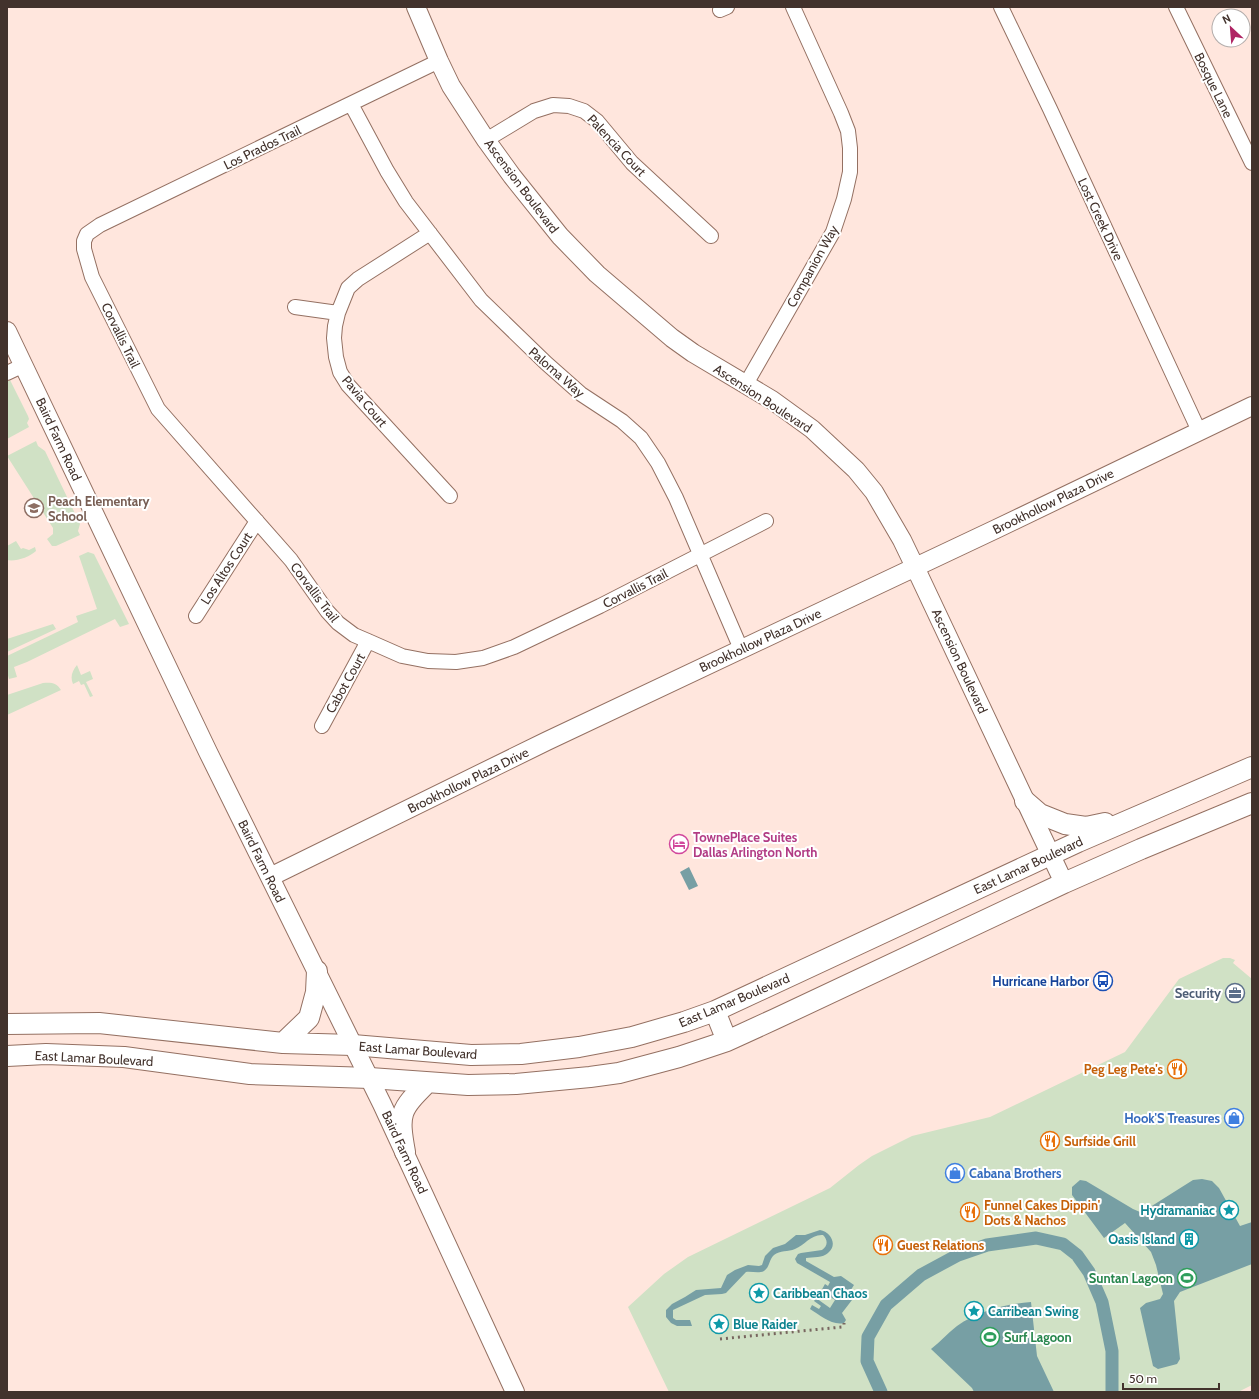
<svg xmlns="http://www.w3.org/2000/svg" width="1259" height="1399" font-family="Cabin,sans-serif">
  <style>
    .green { fill: #d0e1c5 }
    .water { fill: #779fa4 }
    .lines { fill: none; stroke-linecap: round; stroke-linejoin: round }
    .canal { stroke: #779fa4; stroke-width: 13 }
    .minor-casing { stroke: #947062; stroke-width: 16 }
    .tertiary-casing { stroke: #947062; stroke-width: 20 }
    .secondary-casing { stroke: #947062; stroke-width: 22 }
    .minor { stroke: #fff; stroke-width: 14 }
    .tertiary { stroke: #fff; stroke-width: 18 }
    .secondary { stroke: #fff; stroke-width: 20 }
    .rail { stroke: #78665f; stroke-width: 3; stroke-dasharray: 2 4; stroke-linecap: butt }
    .labels { text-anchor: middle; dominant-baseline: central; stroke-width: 4; stroke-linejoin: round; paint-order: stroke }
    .street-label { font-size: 13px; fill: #42322c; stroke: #fff }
    .education-label { font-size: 13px; font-weight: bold; fill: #785e54; stroke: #fff; text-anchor: start }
    .hotel-label { font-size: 13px; font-weight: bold; fill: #b23c85; stroke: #fff; text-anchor: start }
    .transit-label { font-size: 13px; font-weight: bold; fill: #164399; stroke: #fff; text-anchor: end }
    .service-label { font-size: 13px; font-weight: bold; fill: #4e5e75; stroke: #fff; text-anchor: end }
    .food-label { font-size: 13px; font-weight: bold; fill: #c56008; stroke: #fff; text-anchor: start }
    .shop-label { font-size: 13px; font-weight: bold; fill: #366cbe; stroke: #fff; text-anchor: end }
    .culture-label { font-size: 13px; font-weight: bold; fill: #0d838f; stroke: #fff; text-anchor: start }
    .leisure-label { font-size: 13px; font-weight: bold; fill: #27864d; stroke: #fff; text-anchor: end }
  </style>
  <rect width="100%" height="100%" fill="#ffe6dd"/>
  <path class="green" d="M 7,379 L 8,381 L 10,380 L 28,416 L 29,419 L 27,423 L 29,427 L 7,439 Z
    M 36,441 L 38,446 L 45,451 L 80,524 L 78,531 L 80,535 L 56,546 L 52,546 L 47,539 L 53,534 L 53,528 L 7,456 Z
    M 16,541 L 21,549 L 23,548 L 29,550 L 35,547 L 36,551 C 30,557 15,562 7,560 L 7,546 Z
    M 88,552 L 94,554 L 129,624 L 120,627 L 115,619 L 27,662 L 14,667 L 17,677 L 9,679 L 7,672 L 7,656 L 78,622 L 76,616 L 97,609 L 79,556 Z
    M 53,624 L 56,629 L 7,652 L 7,639 Z
    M 77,665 L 81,675 L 90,671 L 93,679 L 86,682 L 93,696 L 90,697 L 84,684 L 81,685 L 79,681 L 73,684 C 70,677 72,671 77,665 Z
    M 43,683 C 51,682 57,683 61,690 L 7,715 L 7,695 Z
    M 1223,958 L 1230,958 L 1235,960 L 1233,963 L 1252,979 L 1252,1385 L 1238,1392 L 669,1392 L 628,1307 L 664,1274 L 688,1257 L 830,1188 L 859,1165 L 872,1156 L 912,1136 L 990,1117 L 1125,1052 L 1179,979 Z"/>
  <path class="water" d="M 689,867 L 698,886 L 689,890 L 680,872 Z
    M 1202,1179 L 1212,1181 L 1219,1188 L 1240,1226 L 1252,1222 L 1252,1264 L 1180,1292 L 1174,1301 L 1180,1359 L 1177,1364 L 1158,1369 L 1153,1366 L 1140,1308 L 1146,1303 L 1160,1299 L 1163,1294 L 1156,1265 L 1151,1252 L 1125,1223 L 1104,1238 L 1072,1195 L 1072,1187 L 1080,1180 L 1086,1181 L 1133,1209 L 1140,1212 L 1147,1209 L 1193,1180 Z
    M 820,1230 C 831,1232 838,1245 828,1253 C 823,1258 813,1257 806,1258 L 806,1261 L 834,1277 L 841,1276 L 854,1285 L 847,1296 L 852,1300 L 842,1313 L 846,1320 L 844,1323 C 832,1326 820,1315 810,1309 L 812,1305 L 819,1309 L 821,1306 L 814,1301 L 816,1298 L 830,1308 L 835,1300 L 821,1291 L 825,1284 L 828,1286 L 830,1282 L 797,1263 L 795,1259 L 798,1254 L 801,1253 L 822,1250 C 828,1246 828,1240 823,1235 C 811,1234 805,1245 795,1249 C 788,1252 780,1250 774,1255 C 769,1259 770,1267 764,1271 C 758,1274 752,1271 746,1272 L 726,1293 L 722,1294 L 705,1295 L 673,1310 L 673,1318 L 676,1320 L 690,1320 L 692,1326 L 677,1326 L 671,1323 L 666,1317 L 666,1310 L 672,1304 L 685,1297 L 696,1290 L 721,1288 L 727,1275 L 735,1270 L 748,1265 L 759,1266 L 762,1265 L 765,1256 L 773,1248 L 785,1244 L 796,1235 L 805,1235 Z
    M 1031,1302 L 1037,1356 L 1054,1392 L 974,1392 L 972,1388 L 931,1349 C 940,1342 948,1333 957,1326 C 978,1311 1006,1304 1031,1302 Z"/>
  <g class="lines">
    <path class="canal" d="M 881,1392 L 867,1361 L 868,1337 L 886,1305 L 921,1275 L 958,1255 L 987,1245 L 1036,1238 L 1063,1244 L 1077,1255 L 1089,1272 L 1102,1302 L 1112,1351 L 1112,1392"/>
    <g class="minor-casing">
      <path id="minor" d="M 1001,7 L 1050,109 L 1199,431
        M 1176,7 L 1252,163
        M 720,10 L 727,7
        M 439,61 L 100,225 L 87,234 L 84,241 L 84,249 L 92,277 L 158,409 L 291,560 L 327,611 L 338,623 L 354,635 L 368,641 L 402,656 L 428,661 L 456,662 L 483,658 L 514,647 L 600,606 L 766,521
        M 351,104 L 387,171 L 406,202 L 481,300 L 546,363 L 581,394 L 622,421 L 641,438 L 658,463 L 676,498 L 741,649
        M 486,140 L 534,111 L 553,105 L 569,106 L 584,111 L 597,121 L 632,163 L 711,236
        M 430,233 L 358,279 L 348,288 L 338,313 L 335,326 L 334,338 L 336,357 L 340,372 L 348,385 L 450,496
        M 295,307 L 338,313
        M 7,373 L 24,365
        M 746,384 L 833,232 L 844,199 L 850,172 L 850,148 L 848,131 L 841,113 L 793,7
        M 196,616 L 257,521
        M 322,726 L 368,641"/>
    </g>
    <g class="tertiary-casing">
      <path id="tertiary" d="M 416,7 L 439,61 L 451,86 L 486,140 L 512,176 L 560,236 L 597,274 L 672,338 L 693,353 L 772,400 L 812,429 L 856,470 L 874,492 L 902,540 L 915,567 L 1064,883
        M 7,331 L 208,752 L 382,1104 L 515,1392
        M 270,877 L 547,741 L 996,529 L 1252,406"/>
    </g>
    <g class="secondary-casing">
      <path id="secondary" d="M 1025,801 L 1040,814 L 1065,824 L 1086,827 L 1105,823
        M 715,1011 L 727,1041
        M 7,1024 L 99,1023 L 283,1043 L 353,1045 L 471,1055 L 521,1054 L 579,1047 L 632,1037 L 684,1022 L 715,1011 L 1078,842 L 1252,767
        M 283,1043 L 309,1018 L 316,992 L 317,971
        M 7,1056 L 46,1054 L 124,1057 L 250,1074 L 370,1078 L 468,1085 L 516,1084 L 590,1077 L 619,1073 L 679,1057 L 727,1041 L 775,1019 L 1064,883 L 1141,849 L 1252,803
        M 405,1152 C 398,1113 400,1110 427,1083"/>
    </g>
    <use href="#minor" class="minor"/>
    <use href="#tertiary" class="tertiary"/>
    <use href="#secondary" class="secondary"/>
    <path class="rail" d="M 720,1339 L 842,1327 L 844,1325 L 844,1323"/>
  </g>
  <defs>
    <g id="school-ring" transform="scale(1)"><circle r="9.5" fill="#fff" stroke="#8d6e63" stroke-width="1.5"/><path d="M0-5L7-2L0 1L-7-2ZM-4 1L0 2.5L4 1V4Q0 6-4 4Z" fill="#8d6e63"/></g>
    <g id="hotel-ring" transform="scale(1)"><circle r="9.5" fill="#fff" stroke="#d1479c" stroke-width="1.5"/><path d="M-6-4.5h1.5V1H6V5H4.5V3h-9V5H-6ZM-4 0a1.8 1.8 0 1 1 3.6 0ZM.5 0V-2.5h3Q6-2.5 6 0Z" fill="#d1479c"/></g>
    <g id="bus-ring" transform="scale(1)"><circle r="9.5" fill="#fff" stroke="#1a4fb4" stroke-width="1.5"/><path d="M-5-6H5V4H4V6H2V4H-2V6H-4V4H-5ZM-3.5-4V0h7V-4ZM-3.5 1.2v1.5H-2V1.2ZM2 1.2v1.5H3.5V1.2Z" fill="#1a4fb4"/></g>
    <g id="office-ring" transform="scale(1)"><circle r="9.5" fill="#fff" stroke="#5c6f8a" stroke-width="1.5"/><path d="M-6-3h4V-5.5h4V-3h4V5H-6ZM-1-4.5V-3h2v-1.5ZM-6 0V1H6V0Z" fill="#5c6f8a"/></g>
    <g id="restaurant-ring" transform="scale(1)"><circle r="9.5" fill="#fff" stroke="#e8710a" stroke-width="1.5"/><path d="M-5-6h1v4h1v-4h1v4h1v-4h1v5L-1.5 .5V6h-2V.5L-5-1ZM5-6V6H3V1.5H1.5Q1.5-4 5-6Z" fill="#e8710a"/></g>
    <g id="shop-ring" transform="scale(1)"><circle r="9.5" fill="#fff" stroke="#3f7fe0" stroke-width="1.5"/><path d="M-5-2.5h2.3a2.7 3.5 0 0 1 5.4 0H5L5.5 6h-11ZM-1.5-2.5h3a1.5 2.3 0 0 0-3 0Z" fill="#3f7fe0"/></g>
    <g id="sight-ring" transform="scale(1)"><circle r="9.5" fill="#fff" stroke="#0f9aa8" stroke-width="1.5"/><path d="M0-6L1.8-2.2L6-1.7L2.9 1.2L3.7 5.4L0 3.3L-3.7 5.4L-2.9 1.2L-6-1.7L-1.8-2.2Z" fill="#0f9aa8"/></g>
    <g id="building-ring" transform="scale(1)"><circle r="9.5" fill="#fff" stroke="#0f9aa8" stroke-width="1.5"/><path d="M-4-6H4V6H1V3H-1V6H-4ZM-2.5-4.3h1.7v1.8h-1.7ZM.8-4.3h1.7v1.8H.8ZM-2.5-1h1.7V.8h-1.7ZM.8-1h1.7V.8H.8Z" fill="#0f9aa8"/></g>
    <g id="stadium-ring" transform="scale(1)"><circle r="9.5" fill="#fff" stroke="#2e9e5b" stroke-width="1.5"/><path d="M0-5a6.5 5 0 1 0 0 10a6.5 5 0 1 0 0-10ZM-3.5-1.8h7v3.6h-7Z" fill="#2e9e5b"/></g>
  </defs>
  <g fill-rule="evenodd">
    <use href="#school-ring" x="34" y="508"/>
    <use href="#hotel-ring" x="679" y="844"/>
    <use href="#bus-ring" x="1103" y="981"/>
    <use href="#office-ring" x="1235" y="993"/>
    <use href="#restaurant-ring" x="1177" y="1069"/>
    <use href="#shop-ring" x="1234" y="1118"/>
    <use href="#restaurant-ring" x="1050" y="1141"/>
    <use href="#shop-ring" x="955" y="1173"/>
    <use href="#sight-ring" x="1229" y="1210"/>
    <use href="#restaurant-ring" x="970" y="1212"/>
    <use href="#building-ring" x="1189" y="1239"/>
    <use href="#restaurant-ring" x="883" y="1245"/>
    <use href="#stadium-ring" x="1187" y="1278"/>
    <use href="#sight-ring" x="759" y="1293"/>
    <use href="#sight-ring" x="974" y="1311"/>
    <use href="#sight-ring" x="719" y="1324"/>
    <use href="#stadium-ring" x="990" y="1337"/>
  </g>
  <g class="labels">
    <g class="street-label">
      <text transform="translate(1214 85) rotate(64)">Bosque Lane</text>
      <text transform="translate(617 145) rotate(47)">Palencia Court</text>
      <text transform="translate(262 147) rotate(-26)">Los Prados Trail</text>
      <text transform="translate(522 186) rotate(53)">Ascension Boulevard</text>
      <text transform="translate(1101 219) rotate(65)">Lost Creek Drive</text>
      <text transform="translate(812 266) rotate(-61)">Companion Way</text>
      <text transform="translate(121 335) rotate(64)">Corvallis Trail</text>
      <text transform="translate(557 372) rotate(41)">Paloma Way</text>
      <text transform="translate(763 398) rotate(33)">Ascension Boulevard</text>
      <text transform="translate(365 401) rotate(50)">Pavia Court</text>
      <text transform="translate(59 439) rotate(65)">Baird Farm Road</text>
      <text transform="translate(1053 501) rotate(-26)">Brookhollow Plaza Drive</text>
      <text transform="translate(226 568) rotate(-57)">Los Altos Court</text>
      <text transform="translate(635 588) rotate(-27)">Corvallis Trail</text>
      <text transform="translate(315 592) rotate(53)">Corvallis Trail</text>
      <text transform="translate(760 640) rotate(-25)">Brookhollow Plaza Drive</text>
      <text transform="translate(960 661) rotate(65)">Ascension Boulevard</text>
      <text transform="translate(345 683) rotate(-61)">Cabot Court</text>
      <text transform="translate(468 780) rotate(-26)">Brookhollow Plaza Drive</text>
      <text transform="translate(262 861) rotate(64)">Baird Farm Road</text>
      <text transform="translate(1028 865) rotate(-25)">East Lamar Boulevard</text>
      <text transform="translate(734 1000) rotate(-23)">East Lamar Boulevard</text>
      <text transform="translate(418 1050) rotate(4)">East Lamar Boulevard</text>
      <text transform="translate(94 1058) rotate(3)">East Lamar Boulevard</text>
      <text transform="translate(405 1152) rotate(65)">Baird Farm Road</text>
    </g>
    <g class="education-label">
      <text x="48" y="501">Peach Elementary<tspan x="48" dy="15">School</tspan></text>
    </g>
    <g class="hotel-label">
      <text x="693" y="837">TownePlace Suites<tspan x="693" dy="15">Dallas Arlington North</tspan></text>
    </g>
    <g class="transit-label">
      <text x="1089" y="981">Hurricane Harbor</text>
    </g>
    <g class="service-label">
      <text x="1221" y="993">Security</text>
    </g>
    <g class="food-label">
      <text x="1163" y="1069" text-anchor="end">Peg Leg Pete's</text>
      <text x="1064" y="1141">Surfside Grill</text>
      <text x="984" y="1205">Funnel Cakes Dippin'<tspan x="984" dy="15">Dots &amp; Nachos</tspan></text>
      <text x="897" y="1245">Guest Relations</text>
    </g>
    <g class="shop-label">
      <text x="1220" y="1118">Hook'S Treasures</text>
      <text x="969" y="1173" text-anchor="start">Cabana Brothers</text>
    </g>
    <g class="culture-label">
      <text x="1215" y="1210" text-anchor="end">Hydramaniac</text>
      <text x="1175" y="1239" text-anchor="end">Oasis Island</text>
      <text x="773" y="1293">Caribbean Chaos</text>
      <text x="988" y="1311">Carribean Swing</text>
      <text x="733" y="1324">Blue Raider</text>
    </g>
    <g class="leisure-label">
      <text x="1173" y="1278">Suntan Lagoon</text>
      <text x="1004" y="1337" text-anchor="start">Surf Lagoon</text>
    </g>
  </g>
  <rect width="1259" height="1399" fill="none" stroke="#42322c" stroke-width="16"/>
  <g transform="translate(1231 28) rotate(334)"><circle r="19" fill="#ffffff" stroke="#b3adab"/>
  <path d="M0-3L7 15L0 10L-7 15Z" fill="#af2463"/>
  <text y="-6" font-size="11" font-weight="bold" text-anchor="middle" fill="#42322c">N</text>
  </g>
  <path d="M1123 1383v6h96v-6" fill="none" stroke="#42322c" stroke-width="2"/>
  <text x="1129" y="1383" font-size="12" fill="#42322c" stroke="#ffffff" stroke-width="3" paint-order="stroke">50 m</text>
</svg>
